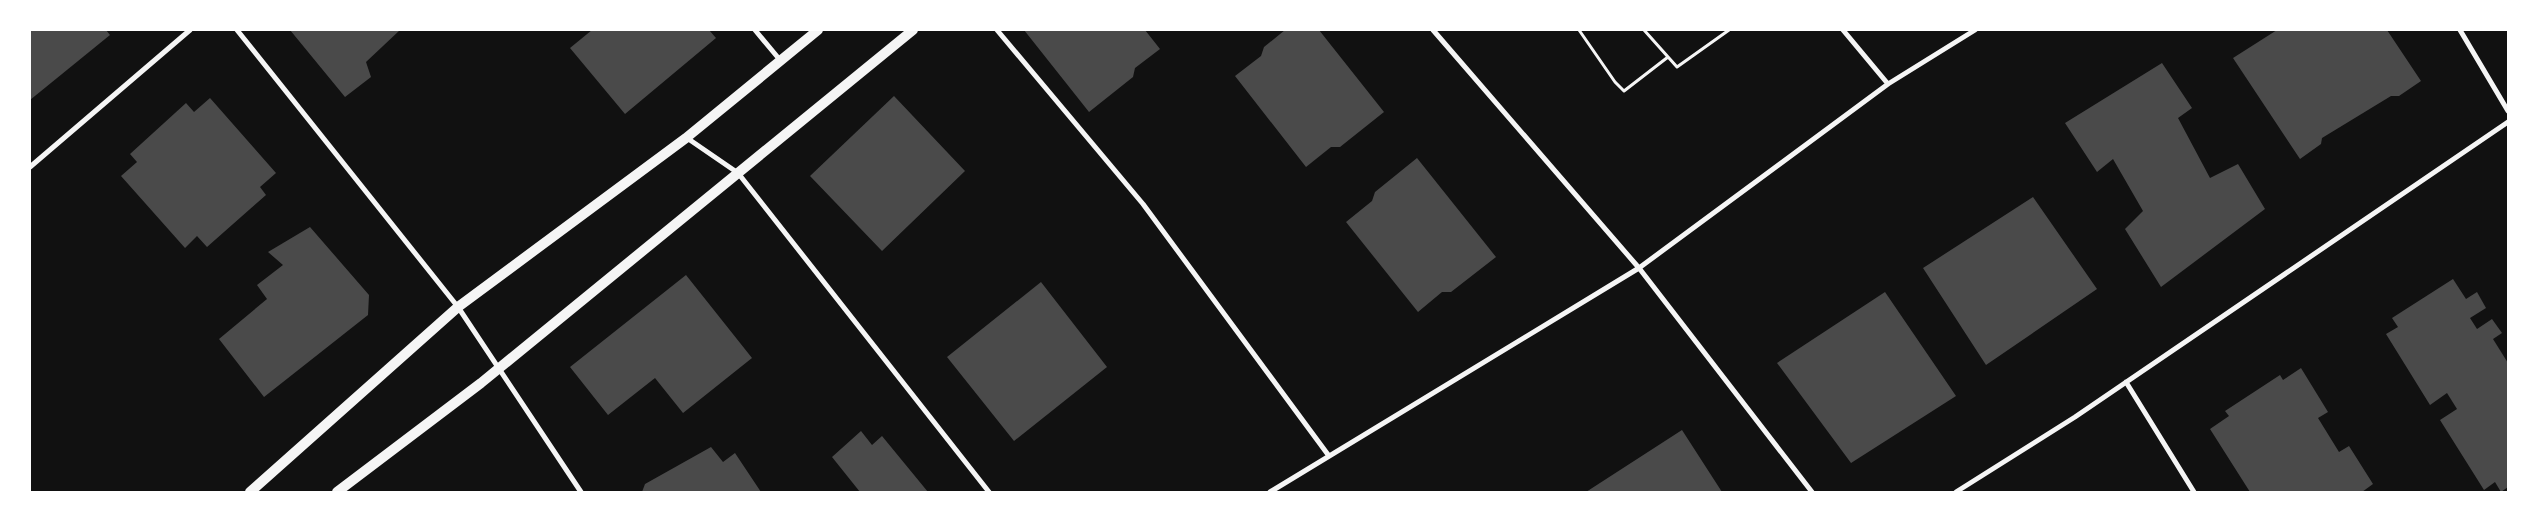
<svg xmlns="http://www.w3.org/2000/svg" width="2538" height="522" font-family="Raleway,sans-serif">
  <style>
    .building { fill: #4a4a4a }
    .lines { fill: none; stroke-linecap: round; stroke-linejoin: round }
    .path { stroke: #f5f5f5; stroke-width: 3 }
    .minor { stroke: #f5f5f5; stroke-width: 5 }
    .secondary { stroke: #f5f5f5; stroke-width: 10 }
  </style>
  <rect width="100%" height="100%" fill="#111"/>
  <path class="building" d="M 30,30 L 106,30 L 110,35 L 30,100 Z
    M 290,30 L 400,30 L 366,62 L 371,77 L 345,97 Z
    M 592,30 L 709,30 L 716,38 L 625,114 L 570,48 Z
    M 1024,30 L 1145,30 L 1160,49 L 1135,68 L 1133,77 L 1089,112 Z
    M 1285,30 L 1319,30 L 1384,112 L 1340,147 L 1331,147 L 1306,167 L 1235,76 L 1261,56 L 1264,47 Z
    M 2277,30 L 2387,30 L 2421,81 L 2399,96 L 2391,96 L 2322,138 L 2321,144 L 2300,159 L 2233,58 Z
    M 2162,63 L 2192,108 L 2178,118 L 2210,178 L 2238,164 L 2265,209 L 2161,287 L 2125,229 L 2143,211 L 2113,159 L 2097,172 L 2065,123 Z
    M 894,96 L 965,171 L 882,251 L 810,176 Z
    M 210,98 L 276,173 L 260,187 L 266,195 L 207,247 L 197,236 L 185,248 L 121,176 L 137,162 L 130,154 L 186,103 L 194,112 Z
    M 1417,158 L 1496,257 L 1451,292 L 1442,292 L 1418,312 L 1346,222 L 1372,201 L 1375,192 Z
    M 2033,197 L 2097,289 L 1986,365 L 1923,268 Z
    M 310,227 L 369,295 L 368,315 L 264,397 L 219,339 L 267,299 L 257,285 L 283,265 L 268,252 Z
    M 686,275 L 752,358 L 683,413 L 655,378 L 608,415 L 570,367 Z
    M 2453,279 L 2466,299 L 2477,292 L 2486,308 L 2470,318 L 2477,329 L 2492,319 L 2502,333 L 2493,339 L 2508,363 L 2508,487 L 2501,492 L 2495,482 L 2484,490 L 2440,420 L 2457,409 L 2447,393 L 2430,405 L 2386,334 L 2398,327 L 2392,318 Z
    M 1041,282 L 1107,367 L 1014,441 L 947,357 Z
    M 1885,292 L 1956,396 L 1851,463 L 1777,363 Z
    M 2301,368 L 2328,412 L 2318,418 L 2339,452 L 2349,446 L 2373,484 L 2362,492 L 2250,492 L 2210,429 L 2229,416 L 2225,411 L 2280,375 L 2283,380 Z
    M 1682,430 L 1722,492 L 1586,492 Z
    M 861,431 L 872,445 L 882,436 L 928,492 L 860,492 L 832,457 Z
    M 711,447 L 723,462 L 735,453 L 761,492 L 642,492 L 645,484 Z"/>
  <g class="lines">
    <path class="path" d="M 1579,30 L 1615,82 L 1624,91 L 1668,57
      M 1644,30 L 1677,67 L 1729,30"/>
    <path class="minor" d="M 237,30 L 458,307 L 581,492
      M 755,30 L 780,60
      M 997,30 L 1143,204 L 1329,456
      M 1433,30 L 1639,268 L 1812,492
      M 1843,30 L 1888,84
      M 2460,30 L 2508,111
      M 687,138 L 738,173 L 989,492
      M 30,167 L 190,30
      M 2126,382 L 2194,492
      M 1270,492 L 1639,268 L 1888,84 L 1975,30
      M 1956,492 L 2075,417 L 2508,122"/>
    <path class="secondary" d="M 250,492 L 458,307 L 686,138 L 818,30
      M 337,492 L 481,383 L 913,30"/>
  </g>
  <rect width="2538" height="522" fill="none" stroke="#ffffff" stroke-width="62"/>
</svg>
